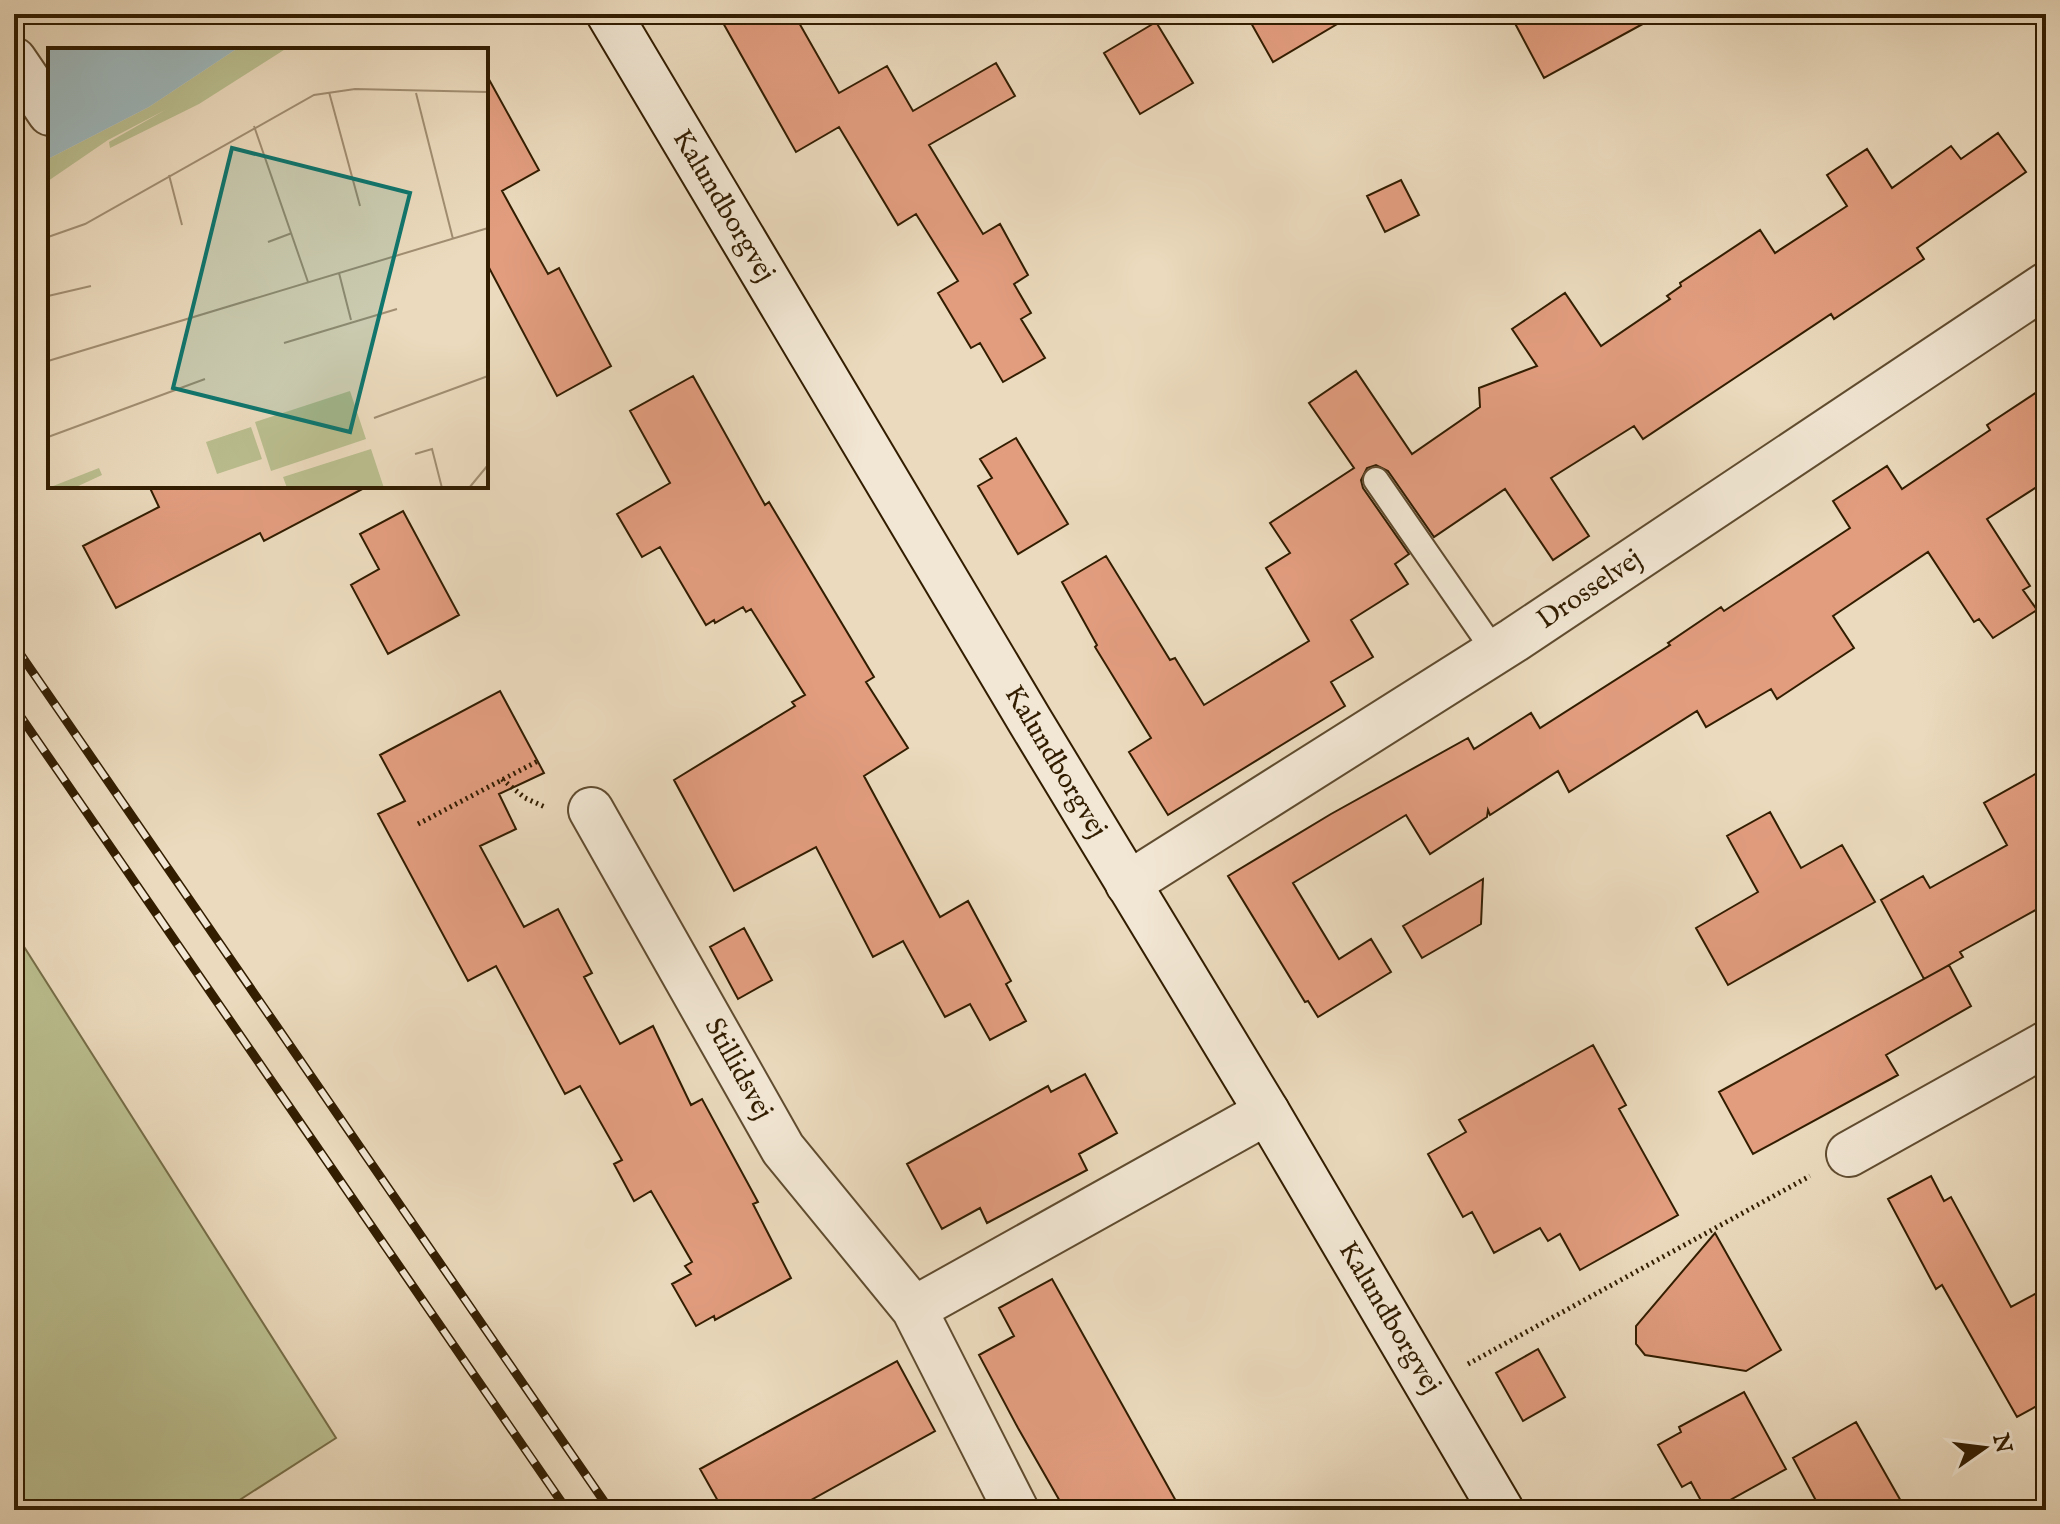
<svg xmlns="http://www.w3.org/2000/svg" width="2060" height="1524" font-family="'IM FELL English',serif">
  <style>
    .green { fill: #babe8f; stroke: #766e48; stroke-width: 2 }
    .building { fill: #e29d7f; stroke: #321d01; stroke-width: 2 }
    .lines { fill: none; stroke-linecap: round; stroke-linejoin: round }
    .lane-casing { stroke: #604c30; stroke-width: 28 }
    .street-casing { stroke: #604c30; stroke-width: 48 }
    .secondary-casing { stroke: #321d01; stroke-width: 48 }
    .path { stroke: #321d01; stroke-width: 5; stroke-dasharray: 2 4; stroke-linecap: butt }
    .lane { stroke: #f2e7d4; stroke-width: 24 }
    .street { stroke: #f2e7d4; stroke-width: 44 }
    .secondary { stroke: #f2e7d4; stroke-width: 44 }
    .rail-casing { stroke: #321d01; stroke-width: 9 }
    .rail { stroke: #f2e7d4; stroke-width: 6; stroke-dasharray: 18; stroke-linecap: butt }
    .labels { text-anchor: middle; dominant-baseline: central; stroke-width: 7; stroke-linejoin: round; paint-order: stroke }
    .street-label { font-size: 28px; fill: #321d01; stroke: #f2e7d4 }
    .inset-road { fill: none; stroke: #a18e72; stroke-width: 2 }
    .view { fill: #0f766e; fill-opacity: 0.15; stroke: #0f766e; stroke-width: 4 }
    .inset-edge { fill: none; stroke: #321d01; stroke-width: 4 }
  </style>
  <rect width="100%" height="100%" fill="#ebdabd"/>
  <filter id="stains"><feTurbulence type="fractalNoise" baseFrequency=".0025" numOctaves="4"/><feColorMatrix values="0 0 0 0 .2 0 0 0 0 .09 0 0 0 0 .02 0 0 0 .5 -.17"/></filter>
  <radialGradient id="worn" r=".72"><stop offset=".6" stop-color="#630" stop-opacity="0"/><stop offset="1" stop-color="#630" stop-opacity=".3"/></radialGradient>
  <path class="green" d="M 14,931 L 336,1438 L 224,1510 L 14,1510 Z"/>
  <path class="building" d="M 718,14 L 794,14 L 839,93 L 887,66 L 913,111 L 996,63 L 1015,96 L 929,145 L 983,234 L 1000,224 L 1028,275 L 1014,284 L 1031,313 L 1021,319 L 1045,358 L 1003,382 L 980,343 L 971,348 L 938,293 L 958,281 L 916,214 L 898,225 L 839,127 L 796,152 Z
    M 1246,14 L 1354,14 L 1273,62 Z
    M 1510,14 L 1661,14 L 1544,78 Z
    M 1156,22 L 1193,83 L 1140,114 L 1104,53 Z
    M 486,74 L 539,170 L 502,191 L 548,274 L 559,268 L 611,366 L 557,396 L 486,262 Z
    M 1998,133 L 2026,172 L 1917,248 L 1924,259 L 1834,319 L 1831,314 L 1643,439 L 1634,426 L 1551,478 L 1589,536 L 1553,560 L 1505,489 L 1434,537 L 1388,471 L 1376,465 L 1367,468 L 1361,480 L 1363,488 L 1409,554 L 1395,564 L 1408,584 L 1351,620 L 1373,657 L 1331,682 L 1345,706 L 1168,815 L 1129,752 L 1151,738 L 1095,647 L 1097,645 L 1062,582 L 1106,556 L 1170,660 L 1175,658 L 1204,705 L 1309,641 L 1266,568 L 1290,553 L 1270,523 L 1354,468 L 1309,403 L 1356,371 L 1412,454 L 1480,407 L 1479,388 L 1537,366 L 1512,329 L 1565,293 L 1601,346 L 1670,299 L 1667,296 L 1681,286 L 1680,283 L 1760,230 L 1775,253 L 1847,206 L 1827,175 L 1867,149 L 1892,188 L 1951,146 L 1961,159 Z
    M 1401,180 L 1419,215 L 1385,232 L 1367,196 Z
    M 693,376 L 765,505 L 769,502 L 874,677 L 866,682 L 908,748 L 864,776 L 940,917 L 968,901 L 1011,981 L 1006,984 L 1026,1021 L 990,1040 L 970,1004 L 945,1017 L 903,941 L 873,957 L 816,847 L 734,891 L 674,780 L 795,706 L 792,702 L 805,695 L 751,609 L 746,612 L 743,607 L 715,623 L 714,620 L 706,625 L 660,547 L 642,557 L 617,514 L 670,483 L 630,411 Z
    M 2046,386 L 2046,481 L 1987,519 L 2030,586 L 2023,590 L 2037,610 L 1993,638 L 1979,619 L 1974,622 L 1928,552 L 1833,616 L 1854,648 L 1777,699 L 1771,689 L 1706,727 L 1697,711 L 1569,792 L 1558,771 L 1490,815 L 1488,810 L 1487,817 L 1430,854 L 1406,815 L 1293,883 L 1339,959 L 1371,939 L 1391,972 L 1318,1017 L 1308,1001 L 1305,1002 L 1228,876 L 1331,814 L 1468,738 L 1474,749 L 1531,713 L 1540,728 L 1670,645 L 1668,643 L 1721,607 L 1724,611 L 1850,528 L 1833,501 L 1887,466 L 1902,489 L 1990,430 L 1987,425 Z
    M 1016,438 L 1068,524 L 1018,554 L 978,486 L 992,478 L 980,459 Z
    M 149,486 L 368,486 L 264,541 L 260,533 L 116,608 L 83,546 L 159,507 Z
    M 403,511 L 459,615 L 388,654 L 351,585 L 379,569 L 360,534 Z
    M 500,691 L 544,773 L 499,794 L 516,829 L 480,846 L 524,927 L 558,909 L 592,973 L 584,977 L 620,1044 L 653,1026 L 691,1105 L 702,1099 L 758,1202 L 753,1204 L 791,1278 L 715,1320 L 714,1316 L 696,1326 L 672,1284 L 691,1274 L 685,1266 L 692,1262 L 651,1191 L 634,1201 L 614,1164 L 622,1160 L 580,1086 L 565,1094 L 496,966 L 468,981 L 378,814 L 405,801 L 380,755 Z
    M 2046,768 L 2046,916 L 2041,907 L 1960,952 L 1963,957 L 1924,979 L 1881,900 L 1923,876 L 1930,888 L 2007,845 L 1984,803 Z
    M 1770,812 L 1801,868 L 1842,845 L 1875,902 L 1728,985 L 1696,928 L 1758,892 L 1727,836 Z
    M 1483,879 L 1481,924 L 1422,958 L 1403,926 Z
    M 744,928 L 772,980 L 738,999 L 710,947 Z
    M 1949,965 L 1971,1006 L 1886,1055 L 1898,1075 L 1753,1154 L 1719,1092 Z
    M 1593,1045 L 1626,1105 L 1619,1109 L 1678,1215 L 1580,1270 L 1560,1234 L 1548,1241 L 1540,1228 L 1494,1253 L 1472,1212 L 1463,1217 L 1428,1154 L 1466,1132 L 1459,1120 Z
    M 1085,1074 L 1117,1133 L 1079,1154 L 1087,1170 L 987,1223 L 980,1208 L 942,1229 L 907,1164 L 1048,1086 L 1051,1092 Z
    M 1931,1176 L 1944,1201 L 1951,1197 L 2011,1307 L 2046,1288 L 2046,1401 L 2017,1417 L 1942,1285 L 1936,1289 L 1888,1199 Z
    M 1715,1233 L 1781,1350 L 1746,1371 L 1645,1355 L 1636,1344 L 1636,1326 Z
    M 1052,1279 L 1181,1510 L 1065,1510 L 1018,1428 L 979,1355 L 1014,1336 L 999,1308 Z
    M 1538,1349 L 1565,1397 L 1523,1421 L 1496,1373 Z
    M 897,1361 L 935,1431 L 793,1510 L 723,1510 L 700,1469 Z
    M 1744,1392 L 1786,1469 L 1712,1510 L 1706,1510 L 1691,1482 L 1682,1487 L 1658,1445 L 1681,1432 L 1679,1427 Z
    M 1856,1422 L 1906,1510 L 1821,1510 L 1793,1458 Z"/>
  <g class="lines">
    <g class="lane-casing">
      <path id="lane" d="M 1376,480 L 1495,652"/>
    </g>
    <g class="street-casing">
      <path id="street" d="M 14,60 L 50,113
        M 591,810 L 783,1149 L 914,1309 L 1016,1510
        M 1128,884 L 1514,640 L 2046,285
        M 1849,1154 L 2046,1044
        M 914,1309 L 1267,1112"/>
    </g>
    <g class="secondary-casing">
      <path id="secondary" d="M 609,14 L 1030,721 L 1267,1112 L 1501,1510"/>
    </g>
    <path class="path" d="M 502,779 L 525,798 L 545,807
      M 418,824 L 538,761
      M 1468,1364 L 1810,1176"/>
    <use href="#lane" class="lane"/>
    <use href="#street" class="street"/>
    <use href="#secondary" class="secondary"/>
    <g class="rail-casing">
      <path id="rail" d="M 14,645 L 610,1510
        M 14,707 L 567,1510"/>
    </g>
    <use href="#rail" class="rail"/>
  </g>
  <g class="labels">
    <g class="street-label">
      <text transform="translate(723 206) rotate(59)">Kalundborgvej</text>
      <text transform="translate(1590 590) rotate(-34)">Drosselvej</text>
      <text transform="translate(1055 762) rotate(59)">Kalundborgvej</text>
      <text transform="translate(738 1069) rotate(61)">Stillidsvej</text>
      <text transform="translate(1389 1318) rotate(59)">Kalundborgvej</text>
    </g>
  </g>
  <g transform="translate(48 48)">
    <rect width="440" height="440" fill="#ebdabd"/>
    <path d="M 190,0 L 239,0 L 151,56 L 62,100 L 61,94 L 119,61 L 60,92 L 0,133 L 0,111 L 101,59 ZM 302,343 L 318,391 L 223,423 L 207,374 ZM 203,379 L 214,411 L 169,426 L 158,394 ZM 323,401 L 336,440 L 239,440 L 235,429 ZM 51,420 L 54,427 L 26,440 L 0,440 Z" fill="#babe8f"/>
    <path d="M 0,0 L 190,0 L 101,59 L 0,111 Z" fill="#9eb8bc"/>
    <path class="inset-road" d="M 281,44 L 312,158M 368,45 L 405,191M 206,78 L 260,234M 121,127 L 134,177M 0,189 L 37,176 L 266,47 L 307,41 L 440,44M 220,194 L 244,185M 291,225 L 303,272M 0,248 L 43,238M 236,295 L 349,261M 0,313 L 440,180M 326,370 L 440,328M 0,389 L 157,331M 367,406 L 384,401 L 394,440M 421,440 L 440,417"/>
    <path class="view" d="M 184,100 L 362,145 L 302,384 L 125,340 Z"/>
    <rect width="440" height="440" class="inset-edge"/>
  </g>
  <rect width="2060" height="1524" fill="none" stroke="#ebdabd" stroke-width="48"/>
  <rect x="16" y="16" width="2028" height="1492" fill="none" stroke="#321d01" stroke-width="4"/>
  <rect x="24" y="24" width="2012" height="1476" fill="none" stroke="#321d01" stroke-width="2"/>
  <g transform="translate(1984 1448) rotate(76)" stroke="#f2e7d4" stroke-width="6" paint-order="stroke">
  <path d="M0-6L14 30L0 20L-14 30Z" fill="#321d01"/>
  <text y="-12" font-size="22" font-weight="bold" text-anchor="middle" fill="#321d01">N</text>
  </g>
  <rect width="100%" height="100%" filter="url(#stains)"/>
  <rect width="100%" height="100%" fill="url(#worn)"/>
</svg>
